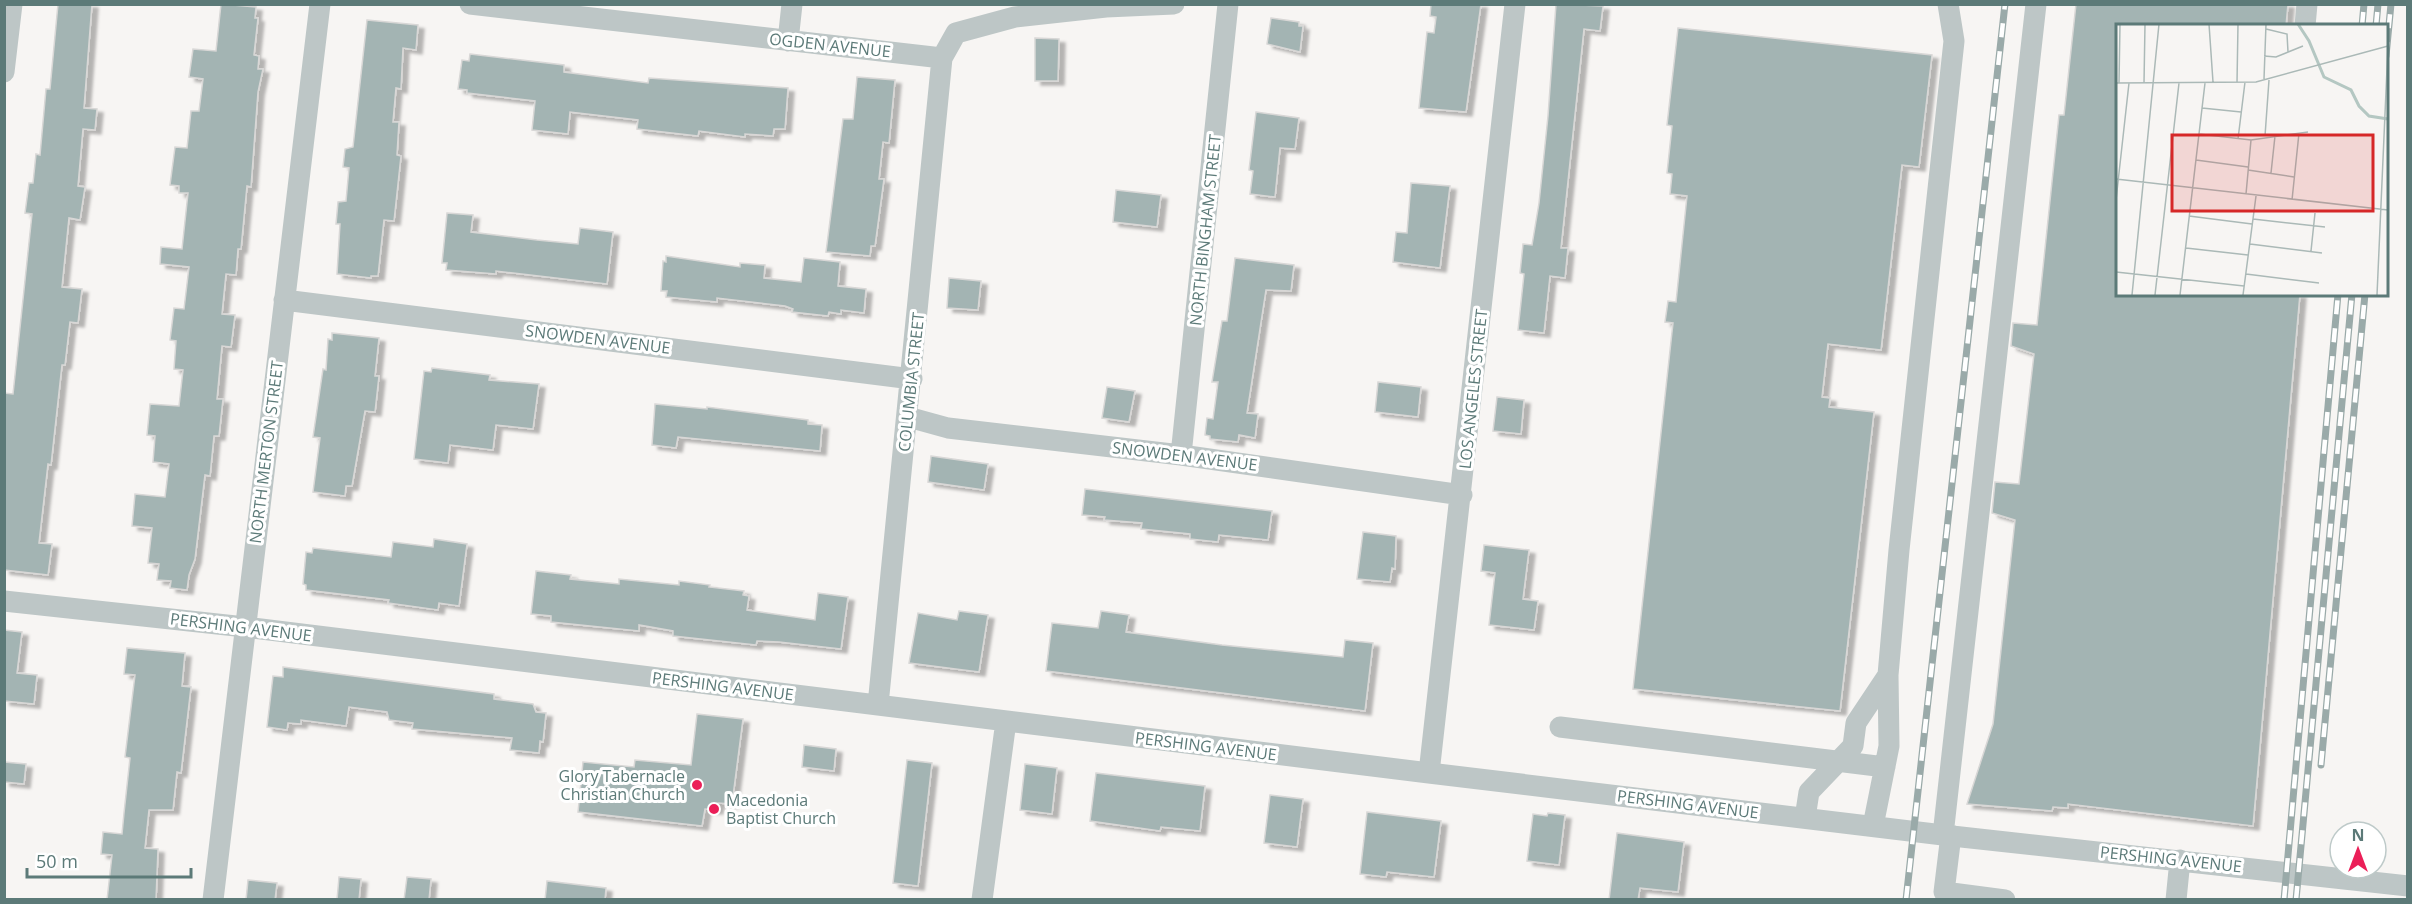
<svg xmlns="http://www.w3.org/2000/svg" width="2412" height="904" font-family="'Open Sans',sans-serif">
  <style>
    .building { fill: #a3b4b3; stroke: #d8d7d6; stroke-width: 1.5; filter: url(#shadow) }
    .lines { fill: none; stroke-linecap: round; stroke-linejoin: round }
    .minor { stroke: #bdc6c6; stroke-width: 21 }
    .rail-casing { stroke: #9aaaa9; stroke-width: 7 }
    .rail { stroke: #fff; stroke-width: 4.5; stroke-dasharray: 14; stroke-linecap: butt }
    .poi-dot { fill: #eb1f58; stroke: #fff; stroke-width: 2 }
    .labels { text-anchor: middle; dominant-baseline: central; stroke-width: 6; stroke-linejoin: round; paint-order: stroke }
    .street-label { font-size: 16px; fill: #5c7a78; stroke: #fff }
    .poi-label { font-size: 16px; fill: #5c7a78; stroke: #fff; text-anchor: end }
    .inset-river { fill: none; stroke: #b4c7c2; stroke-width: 3 }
    .inset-road { fill: none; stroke: #abb9b7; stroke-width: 1.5 }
    .view { fill: #d62828; fill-opacity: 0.15; stroke: #d62828; stroke-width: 3 }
    .inset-edge { fill: none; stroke: #5c7a78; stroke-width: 3 }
  </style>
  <defs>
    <filter id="shadow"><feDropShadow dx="6" dy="4" stdDeviation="1.5" flood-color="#0004"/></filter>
  </defs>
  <rect width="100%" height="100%" fill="#f7f5f3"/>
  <path class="building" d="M 58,4 L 92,4 L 84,108 L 97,109 L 95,130 L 83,129 L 78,186 L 85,187 L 80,220 L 69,218 L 62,287 L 82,289 L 78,323 L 70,322 L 65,365 L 62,365 L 51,465 L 48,464 L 39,543 L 52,544 L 48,575 L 4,570 L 4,393 L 13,394 L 32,214 L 25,213 L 29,183 L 33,183 L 36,154 L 40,155 L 46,89 L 50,89 Z
    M 221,4 L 256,7 L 255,18 L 258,18 L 254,55 L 259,56 L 258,69 L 263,69 L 258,92 L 251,187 L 247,186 L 241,249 L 238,249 L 236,275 L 226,274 L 222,314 L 235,315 L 231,347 L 222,346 L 217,399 L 223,399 L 219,436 L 214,436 L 210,476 L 205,475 L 195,559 L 189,575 L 187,590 L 170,588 L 171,581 L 157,580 L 159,564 L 148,563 L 152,528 L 132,526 L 135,494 L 165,497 L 169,464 L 153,462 L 155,436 L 147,435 L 150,404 L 179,406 L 183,370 L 174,369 L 176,341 L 170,340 L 174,308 L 184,309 L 189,267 L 160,264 L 161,247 L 182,249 L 188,193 L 179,193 L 179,186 L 170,185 L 175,147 L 187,148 L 191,111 L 199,111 L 203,79 L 189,77 L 193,49 L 216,51 Z
    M 1431,4 L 1481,4 L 1466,112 L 1419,108 L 1427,32 L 1434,33 L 1436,17 L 1430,16 Z
    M 1556,4 L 1603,6 L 1600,31 L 1584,29 L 1561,248 L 1568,248 L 1565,278 L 1550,276 L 1544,333 L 1518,330 L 1524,274 L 1520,273 L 1523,244 L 1532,245 L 1539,203 L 1548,116 Z
    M 2076,4 L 2288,4 L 2286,26 L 2118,26 L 2118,294 L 2300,294 L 2253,826 L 2068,804 L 2068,808 L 2053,807 L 2052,811 L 1967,804 L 1993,724 L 2015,520 L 1992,513 L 1995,482 L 2019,484 L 2034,354 L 2011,346 L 2013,323 L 2037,325 L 2059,115 L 2064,115 Z
    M 1271,18 L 1299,22 L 1299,26 L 1303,26 L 1300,52 L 1267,44 Z
    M 367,20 L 418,25 L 416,50 L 403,48 L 401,89 L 396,88 L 393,122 L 399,122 L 397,155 L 401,156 L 394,221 L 384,220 L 378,276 L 371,276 L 371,278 L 337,274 L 340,224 L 336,224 L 338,202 L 346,201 L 349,168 L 343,167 L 345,149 L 353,147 Z
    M 1678,28 L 1932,55 L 1919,167 L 1902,165 L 1881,350 L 1828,344 L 1822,397 L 1830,398 L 1829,407 L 1874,412 L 1840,711 L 1633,689 L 1673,323 L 1665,322 L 1668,301 L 1676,302 L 1687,196 L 1670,194 L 1672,174 L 1667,173 L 1672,126 L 1667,125 Z
    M 1035,38 L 1059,39 L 1058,81 L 1035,81 Z
    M 470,54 L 564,65 L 564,72 L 648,83 L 649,78 L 788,88 L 785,129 L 774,129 L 773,136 L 745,134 L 745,137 L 699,131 L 698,136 L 637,129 L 638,120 L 570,112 L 568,134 L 532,130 L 535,101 L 467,93 L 467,90 L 458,89 L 462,60 L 469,61 Z
    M 857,77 L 895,80 L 889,143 L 883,142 L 879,179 L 884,179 L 875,246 L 871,246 L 870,256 L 826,252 L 843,119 L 853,119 Z
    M 1256,112 L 1299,118 L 1295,149 L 1280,148 L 1275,197 L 1250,194 L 1253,171 L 1249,170 Z
    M 1411,183 L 1450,186 L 1440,268 L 1393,262 L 1396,232 L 1407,233 Z
    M 1116,190 L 1161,195 L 1157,227 L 1113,222 Z
    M 447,213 L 473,215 L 471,232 L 537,240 L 578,244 L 580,228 L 613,232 L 607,284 L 496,271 L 496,274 L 446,270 L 447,263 L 442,263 Z
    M 666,256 L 740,267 L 740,263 L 765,265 L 764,278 L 801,282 L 804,258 L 840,262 L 838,286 L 866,289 L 864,313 L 841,310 L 841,314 L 829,312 L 828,316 L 792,312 L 793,309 L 785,306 L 717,298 L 717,302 L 666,297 L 667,291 L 661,291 L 663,261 L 666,262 Z
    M 1235,258 L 1294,265 L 1291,291 L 1266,290 L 1247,413 L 1258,414 L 1255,438 L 1239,435 L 1238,442 L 1210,439 L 1210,436 L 1205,435 L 1207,418 L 1213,419 L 1218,382 L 1212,382 L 1222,321 L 1227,321 Z
    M 949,278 L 981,281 L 978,310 L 947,308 Z
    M 332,333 L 379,338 L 375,376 L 379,376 L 375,412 L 365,411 L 352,486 L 346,486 L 345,496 L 313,492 L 320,438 L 313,437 L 323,369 L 326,370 L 328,339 L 332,340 Z
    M 432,368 L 490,375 L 489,380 L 539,384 L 533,429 L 496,425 L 493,450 L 450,445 L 448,463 L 414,459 L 424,371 L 431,372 Z
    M 1378,382 L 1421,387 L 1418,417 L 1375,412 Z
    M 1107,387 L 1135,391 L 1129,422 L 1102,418 Z
    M 1497,397 L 1524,400 L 1521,434 L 1493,431 Z
    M 655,404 L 707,409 L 707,407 L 808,420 L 808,424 L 822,425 L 820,451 L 678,437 L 676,448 L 652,445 Z
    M 931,456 L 988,464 L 984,490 L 928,482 Z
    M 1085,489 L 1272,511 L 1268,540 L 1219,535 L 1218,542 L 1190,539 L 1190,534 L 1141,529 L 1142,523 L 1104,520 L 1105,517 L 1082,515 Z
    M 1363,532 L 1396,536 L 1395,569 L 1392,568 L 1390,582 L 1357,579 Z
    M 434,539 L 467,544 L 459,606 L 439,603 L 438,610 L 388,603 L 389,600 L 306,590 L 306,585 L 303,584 L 306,552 L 312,553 L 313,548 L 391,557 L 393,542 L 433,547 Z
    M 1484,545 L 1529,550 L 1523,599 L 1538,601 L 1534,630 L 1489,625 L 1495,573 L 1481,571 Z
    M 536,571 L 571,575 L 570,579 L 619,584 L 619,579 L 679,585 L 679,581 L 710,585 L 709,587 L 744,591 L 743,595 L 749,596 L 747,610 L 815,620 L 818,593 L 848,597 L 841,649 L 779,642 L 757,641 L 756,645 L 673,636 L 673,631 L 639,625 L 639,631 L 551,622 L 551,616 L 531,614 Z
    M 959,611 L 988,615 L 979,672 L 909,663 L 918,613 L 957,620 Z
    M 1101,611 L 1129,615 L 1126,632 L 1222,645 L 1343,657 L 1345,640 L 1373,643 L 1365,711 L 1046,671 L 1052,623 L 1098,628 Z
    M 4,630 L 22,632 L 17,673 L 37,675 L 34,704 L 4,701 Z
    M 127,648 L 185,653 L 182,686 L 191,687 L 181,773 L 177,772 L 173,810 L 149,810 L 145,848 L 158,849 L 156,900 L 107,900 L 112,855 L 101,854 L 103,832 L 122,834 L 124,813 L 130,758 L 125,757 L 135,675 L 124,674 Z
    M 283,667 L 494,694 L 494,699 L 533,704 L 536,712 L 546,713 L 543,742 L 540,741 L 539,753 L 510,750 L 512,738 L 412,729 L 413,723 L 389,720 L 387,712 L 349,707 L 346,726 L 301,720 L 301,724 L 288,723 L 287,730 L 267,727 L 273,676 L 283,677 Z
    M 697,714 L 743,719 L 732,804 L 718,803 L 717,810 L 705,809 L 702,826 L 578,812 L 583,762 L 634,767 L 635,760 L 691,765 Z
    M 804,745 L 836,749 L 834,771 L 802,767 Z
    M 907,760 L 932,763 L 918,886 L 893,883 Z
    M 4,762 L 26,764 L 24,784 L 4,782 Z
    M 1025,764 L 1057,768 L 1052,814 L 1020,810 Z
    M 1096,773 L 1205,786 L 1200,831 L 1161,827 L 1160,831 L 1090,821 Z
    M 1270,795 L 1303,799 L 1297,847 L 1264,843 Z
    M 1367,812 L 1441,821 L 1434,877 L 1387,872 L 1386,877 L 1360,874 Z
    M 1548,813 L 1565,815 L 1559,865 L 1527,861 L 1533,814 L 1547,816 Z
    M 1617,833 L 1684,842 L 1678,892 L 1640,888 L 1638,900 L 1609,900 Z
    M 339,877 L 361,879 L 359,900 L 337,900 Z
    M 407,877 L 431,879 L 429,900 L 404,900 Z
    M 248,880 L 277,883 L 275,900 L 246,900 Z
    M 547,881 L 606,888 L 605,900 L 545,900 Z"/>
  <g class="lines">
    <path class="minor" d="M 470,4 L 942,58 L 956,33 L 1015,17 L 1106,7 L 1174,4
      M 2305,26 L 2307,4
      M 788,41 L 792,4
      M 4,72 L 12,4
      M 284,300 L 912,379
      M 908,417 L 948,428 L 1181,455 L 1462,495
      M 1181,455 L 1228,4
      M 4,601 L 245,627 L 1429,773 L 1943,835 L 2408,886
      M 878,705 L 942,58
      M 1560,727 L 1885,767
      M 1429,773 L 1515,4
      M 1805,818 L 1809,792 L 1853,746 L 1856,723 L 1888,675
      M 1873,826 L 1889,746 L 1888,675 L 1899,550 L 1954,41 L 1948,4
      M 1943,835 L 2036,4
      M 1951,835 L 1944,892 L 2005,900
      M 213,900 L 320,4
      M 982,900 L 1006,721
      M 2176,900 L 2180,860"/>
    <g class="rail-casing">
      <path id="rail" d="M 2362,26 L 2364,4
        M 2376,26 L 2378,4
        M 2386,56 L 2391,4
        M 2321,765 L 2365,294
        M 1906,900 L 2005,4
        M 2284,900 L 2338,294
        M 2296,900 L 2352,294"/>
    </g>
    <use href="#rail" class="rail"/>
  </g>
  <g class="poi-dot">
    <circle cx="697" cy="785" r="6"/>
    <circle cx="714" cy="809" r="6"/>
  </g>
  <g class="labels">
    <g class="street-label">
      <text transform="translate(830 45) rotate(6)">OGDEN AVENUE</text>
      <text transform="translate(1205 230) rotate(-84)">NORTH BINGHAM STREET</text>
      <text transform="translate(598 339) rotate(7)">SNOWDEN AVENUE</text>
      <text transform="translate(911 382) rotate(-84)">COLUMBIA STREET</text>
      <text transform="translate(1473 389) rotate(-84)">LOS ANGELES STREET</text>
      <text transform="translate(266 452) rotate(-83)">NORTH MERTON STREET</text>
      <text transform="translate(1185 456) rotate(7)">SNOWDEN AVENUE</text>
      <text transform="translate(241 627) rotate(7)">PERSHING AVENUE</text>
      <text transform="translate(723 686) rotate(7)">PERSHING AVENUE</text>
      <text transform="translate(1206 746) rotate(7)">PERSHING AVENUE</text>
      <text transform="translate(1688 804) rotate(7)">PERSHING AVENUE</text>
      <text transform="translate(2171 859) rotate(6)">PERSHING AVENUE</text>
    </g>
    <g class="poi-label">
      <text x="685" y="776">Glory Tabernacle<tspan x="685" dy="18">Christian Church</tspan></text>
      <text x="726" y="800" text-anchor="start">Macedonia<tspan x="726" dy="18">Baptist Church</tspan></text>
    </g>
  </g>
  <g transform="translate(2116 24)">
    <rect width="272" height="272" fill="#f7f5f3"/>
    <path class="inset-river" d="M 182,0 L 193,17 L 208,53 L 235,66 L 243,82 L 253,92 L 272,95"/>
    <path class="inset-road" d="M 93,0 L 97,58M 150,5 L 171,10 L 172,28M 148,32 L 160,33 L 187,22M 148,55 L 150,0M 0,59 L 140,58 L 272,22M 3,59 L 4,0M 28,59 L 29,0M 121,59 L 122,0M 86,84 L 125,88M 83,110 L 135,116 L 192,108M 149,112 L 153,56M 122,115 L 129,58M 80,136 L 132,143M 132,146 L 178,153M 155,149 L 159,112M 0,155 L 272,186M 130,170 L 135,116M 0,176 L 13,59M 176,176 L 183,109M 73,192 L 136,200M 137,195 L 209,203M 134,220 L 206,229M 70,224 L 132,231M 195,227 L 199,189M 0,248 L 128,262M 130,250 L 203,259M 16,271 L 43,0M 39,271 L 63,59M 64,271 L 89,59M 127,271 L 140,172M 261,271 L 272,22"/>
    <path class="view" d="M 56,111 L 257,111 L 257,187 L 56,187 Z"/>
    <rect width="272" height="272" class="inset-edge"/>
  </g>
  <rect width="2412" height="904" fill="none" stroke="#5c7a78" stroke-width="12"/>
  <g transform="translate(2358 850)"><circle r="28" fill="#ffffff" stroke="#becac9" stroke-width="1.5"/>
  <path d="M0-4.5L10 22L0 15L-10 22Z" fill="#eb1f58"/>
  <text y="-9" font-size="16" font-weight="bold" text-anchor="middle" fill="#5c7a78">N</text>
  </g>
  <path d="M27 868v9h164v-9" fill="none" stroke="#5c7a78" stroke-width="3"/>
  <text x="36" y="868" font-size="18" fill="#5c7a78" stroke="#ffffff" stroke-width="4.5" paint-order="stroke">50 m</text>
</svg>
